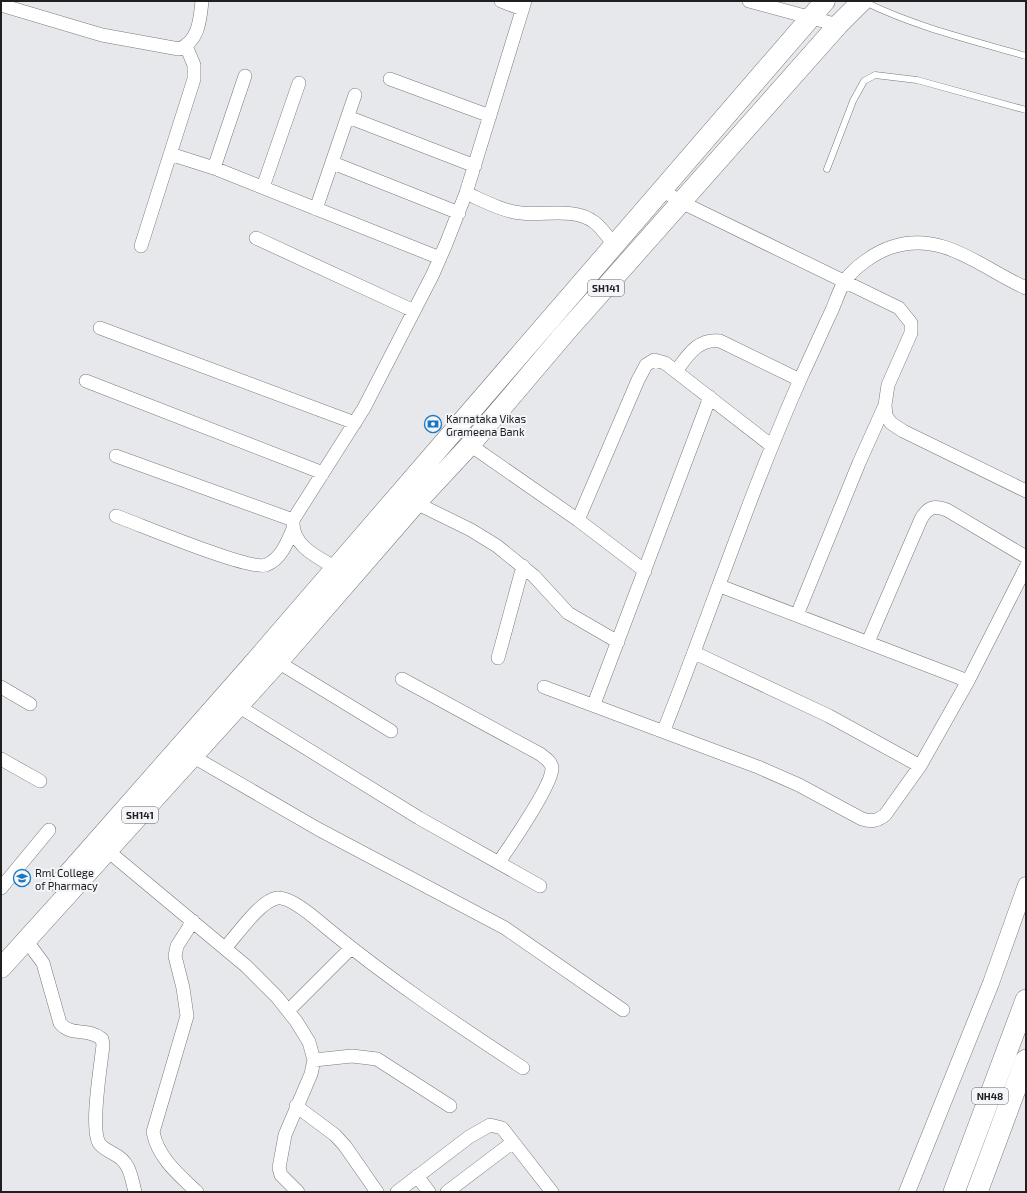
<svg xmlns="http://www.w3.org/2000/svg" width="1027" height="1193" font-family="'Exo 2',sans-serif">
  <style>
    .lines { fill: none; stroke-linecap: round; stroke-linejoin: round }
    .service-casing { stroke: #797a7d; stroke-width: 7 }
    .minor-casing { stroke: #797a7d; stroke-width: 14 }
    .tertiary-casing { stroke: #797a7d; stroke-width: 17 }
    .primary-casing { stroke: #797a7d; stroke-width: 21 }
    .trunk-casing { stroke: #797a7d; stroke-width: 22 }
    .service { stroke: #fff; stroke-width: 6 }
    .minor { stroke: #fff; stroke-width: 13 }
    .tertiary { stroke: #fff; stroke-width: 16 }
    .primary { stroke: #fff; stroke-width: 20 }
    .trunk { stroke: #fff; stroke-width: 21 }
    .labels { text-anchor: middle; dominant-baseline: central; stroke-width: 4; stroke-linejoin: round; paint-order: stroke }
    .shield { fill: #f4f5f9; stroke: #606062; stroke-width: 1 }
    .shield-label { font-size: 10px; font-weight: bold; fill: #202021 }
    .poi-label { font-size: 11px; fill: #202021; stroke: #f4f5f9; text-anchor: start }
  </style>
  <rect width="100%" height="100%" fill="#e7e8eb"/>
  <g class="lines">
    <g class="service-casing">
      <path id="service" d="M 865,2 C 916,27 971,40 1026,56
        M 827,169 L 853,101 L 864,81 L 875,75 L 917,80 L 1026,110"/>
    </g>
    <g class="minor-casing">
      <path id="minor" d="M 501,1 L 522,9
        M 749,1 L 838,25
        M 1,5 L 102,35 L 179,49 C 199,41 200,20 202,1
        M 390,79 L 490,116
        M 348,117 L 475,166
        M 170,154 L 214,168 L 440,258
        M 333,163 L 459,213
        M 214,168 L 245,76
        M 263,187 L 299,83
        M 662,190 L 681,202 L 899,308 L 911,323 L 911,333 L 888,385 L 885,405 L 886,416 L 891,423 L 903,431 L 1026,491
        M 466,193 C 484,201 502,211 521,213 C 544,216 574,207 594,222 C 602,228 608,237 614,245
        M 316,209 L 355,95
        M 256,238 L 414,311
        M 141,246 L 194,79 L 194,65 L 186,46
        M 100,328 L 355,423
        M 676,371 C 688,355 698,338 720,341 L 800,380
        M 86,381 L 323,473
        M 470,445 L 578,520 L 645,571
        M 116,456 L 293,520
        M 416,503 L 471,530 L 497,546 L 534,576 L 568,613 L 618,642
        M 116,516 C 139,524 249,571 266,565 C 281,559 287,543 293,529
        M 578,520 L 638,380 L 646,365 L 654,360 L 665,363 L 772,446
        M 343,572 C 322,559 291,548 293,520 L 364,408 L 433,274 L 446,244 L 466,193 L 525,1
        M 720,586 L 968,681
        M 797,615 L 859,463 L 885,405
        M 868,642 L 921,519 C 928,507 934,505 947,510 L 1026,557
        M 695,653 L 829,716 L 920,766
        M 498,658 L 523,566
        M 278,662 L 391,731
        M 402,679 L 540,754 C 545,758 551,761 552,768 C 553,784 510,846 499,862
        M 1,687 L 30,704
        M 544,687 L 758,767 L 799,785 L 862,819 C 872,822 877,821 885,815 L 920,766 L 968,681 L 1026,567
        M 594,704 L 710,397
        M 238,706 L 419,818 L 540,886
        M 664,730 C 711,612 751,489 803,373 C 813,352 822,331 832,310 C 836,301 839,290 845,281 C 854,267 876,252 892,247 C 943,230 983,269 1026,288
        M 192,756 L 318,829 L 505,928 L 623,1010
        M 1,759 L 40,781
        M 108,851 L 246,966 L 277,997 L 296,1021 L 309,1042 L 314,1060 L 311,1074 L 285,1135 L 279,1168 L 281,1175 L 298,1192
        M 1,888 L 49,830
        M 193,921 L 177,946 L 175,956 L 183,988 L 187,1016 L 153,1132 C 158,1158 179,1175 197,1192
        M 26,940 L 43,963 L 60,1023 C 71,1037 87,1027 102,1039 L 103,1045 C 101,1065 90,1127 99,1143 C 102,1148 109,1151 114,1154 C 130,1162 131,1176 135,1192
        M 225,948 C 237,935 260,901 277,898 C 291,896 317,920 328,929 C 390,980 456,1024 523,1068
        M 289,1010 L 351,948
        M 314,1060 L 352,1056 L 377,1059 L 450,1106
        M 296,1106 L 335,1135 L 345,1146 L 377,1192
        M 417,1176 L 429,1192
        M 397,1192 L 469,1137 L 490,1125 L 502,1128 L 552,1192
        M 447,1192 L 513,1142"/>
    </g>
    <g class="tertiary-casing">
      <path id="tertiary" d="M 907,1192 L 991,983 L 1026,885"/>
    </g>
    <g class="primary-casing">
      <path id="primary" d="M 60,883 L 251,666 L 825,1
        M 1,968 L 278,662 L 416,503 L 470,445 L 565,333 L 838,25 L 862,1"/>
    </g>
    <g class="trunk-casing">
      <path id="trunk" d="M 954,1192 L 1026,1000
        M 977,1192 L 1026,1060"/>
    </g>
    <use href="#service" class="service"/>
    <use href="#minor" class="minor"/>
    <use href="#tertiary" class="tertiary"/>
    <use href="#primary" class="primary"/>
    <use href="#trunk" class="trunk"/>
  </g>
  <defs>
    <g id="bank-ring" transform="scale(0.9)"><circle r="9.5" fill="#f4f5f9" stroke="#1978c4" stroke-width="1.5"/><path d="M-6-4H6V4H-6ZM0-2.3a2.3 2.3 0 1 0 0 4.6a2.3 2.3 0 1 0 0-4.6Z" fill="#1978c4"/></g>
    <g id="university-ring" transform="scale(0.9)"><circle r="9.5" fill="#f4f5f9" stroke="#1978c4" stroke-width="1.5"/><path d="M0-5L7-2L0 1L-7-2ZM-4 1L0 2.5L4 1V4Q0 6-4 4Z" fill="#1978c4"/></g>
  </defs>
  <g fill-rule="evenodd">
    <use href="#bank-ring" x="433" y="424"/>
    <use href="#university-ring" x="22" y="878"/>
  </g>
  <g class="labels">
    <g class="shield">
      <rect x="588" y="280" width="36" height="16" rx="3"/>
      <rect x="122" y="807" width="36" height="16" rx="3"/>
      <rect x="972" y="1088" width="36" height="16" rx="3"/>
    </g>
    <g class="shield-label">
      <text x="606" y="288">SH141</text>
      <text x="140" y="815">SH141</text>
      <text x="990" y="1096">NH48</text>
    </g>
    <g class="poi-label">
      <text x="446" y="418">Karnataka Vikas<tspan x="446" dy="13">Grameena Bank</tspan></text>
      <text x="35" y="872">Rml College<tspan x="35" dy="13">of Pharmacy</tspan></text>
    </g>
  </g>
  <rect width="1027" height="1193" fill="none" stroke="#202021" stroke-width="4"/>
</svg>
